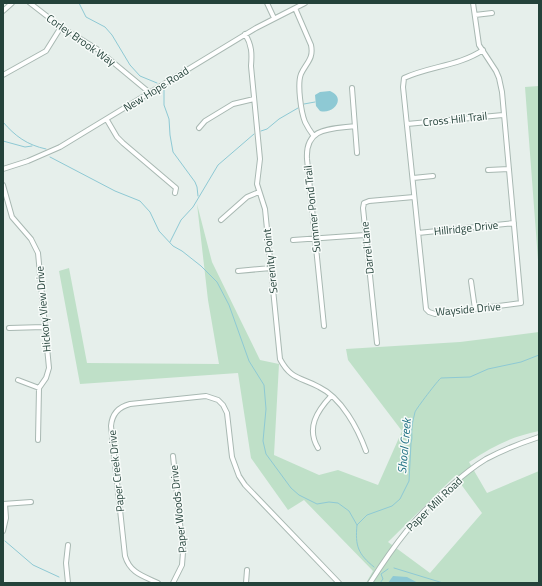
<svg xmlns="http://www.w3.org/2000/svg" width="542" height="586" font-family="'Titillium Web',sans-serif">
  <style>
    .green { fill: #bfe0c8; fill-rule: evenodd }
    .water { fill: #8ec9d4 }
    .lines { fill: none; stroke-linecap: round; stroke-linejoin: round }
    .stream { stroke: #8ec9d4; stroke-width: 1 }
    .minor-casing { stroke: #a8b8b2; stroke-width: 6 }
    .minor { stroke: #fff; stroke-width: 4 }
    .labels { text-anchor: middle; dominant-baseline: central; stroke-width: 3; stroke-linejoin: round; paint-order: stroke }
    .street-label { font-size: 11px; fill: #24423a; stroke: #f7fbf9 }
    .water-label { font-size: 12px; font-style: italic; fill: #1c6f80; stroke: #f7fbf9 }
  </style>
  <rect width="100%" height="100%" fill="#e6efeb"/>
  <path class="green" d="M 539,86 L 539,273 L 525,87 Z
    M 197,204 L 212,262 L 260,360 L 279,364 L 274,455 L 319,475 L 338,470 L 378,485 L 402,431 L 348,360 L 346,349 L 460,342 L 539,332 L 539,431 C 510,437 494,446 469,462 L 487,493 L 539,471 L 539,583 L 366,583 L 373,571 L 304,500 L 288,510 L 251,458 L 238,373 L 80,384 L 59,271 L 69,268 L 87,363 L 219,364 L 208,300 ZM 455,476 L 482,513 L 430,573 L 388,542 Z"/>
  <path class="water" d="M 330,91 C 347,98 333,115 320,111 L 316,106 L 315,95 L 320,92 Z
    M 393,576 L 407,577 L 418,583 L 388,583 Z"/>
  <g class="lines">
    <path class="stream" d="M 79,3 L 86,17 L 105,27 L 112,35 L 130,65 L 140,76 L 157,83
      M 164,90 L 164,105 L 169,119 L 170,135 L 173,152 L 195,182 L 197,187 L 198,196
      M 304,104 L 315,102
      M 3,122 C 15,136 27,145 46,149
      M 261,131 L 267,129 L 279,119 L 298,108
      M 3,141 L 25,147 L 32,146
      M 50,157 L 115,191 L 140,201 L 150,212 L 159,231 L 173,246 L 182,251 L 201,266 L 217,282 L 229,305 L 249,361 L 264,385 L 266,409 L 263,441 L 266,454 L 291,488 L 299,495 L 317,504 L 329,502 L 338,503 L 349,511 L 357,525
      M 170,242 L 181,220 L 193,207 L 218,165 L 254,134
      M 5,541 L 33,565 L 59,577
      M 374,567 C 358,554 355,546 357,525 L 367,515 L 392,506 L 400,499 L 409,481 L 411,443 C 413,437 411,433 412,428 C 412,423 414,417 415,412 C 416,409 438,380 441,378 L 470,377 L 488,369 L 521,362 L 539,355
      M 394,568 L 443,583
      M 380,583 L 383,579 L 381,574 L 388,569"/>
    <g class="minor-casing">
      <path id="minor" d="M 30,3 L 61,27 L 97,49 L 150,93
        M 267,3 L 274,18
        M 473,3 L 479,45 L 496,71 L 499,78 L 502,92 L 521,303 L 435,314 L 429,312 L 426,309 L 403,87 L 404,78 C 430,66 459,66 483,50
        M 295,8 L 311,45 C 314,59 306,63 301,74 C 297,84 301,112 305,122 C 307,126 310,131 313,135
        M 3,11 L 12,3
        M 475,15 L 492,13
        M 245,34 C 252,45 252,54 251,66 L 260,159 L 257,184 L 265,209 L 280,359 C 291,380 301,377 319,387 C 342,398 358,429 366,451
        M 3,75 L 46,51 L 61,27
        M 352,88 L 357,153
        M 107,120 L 117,137 L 123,143 L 176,188 L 175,193
        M 407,124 L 503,115
        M 199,128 L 205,121 L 233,104 L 254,99
        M 3,169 L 28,161 L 60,147 L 256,28 L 305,3
        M 488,170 L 509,169
        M 413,178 L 433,176
        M 3,185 L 12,217 L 31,239 L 38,253 L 49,368 L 46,378 L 39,388 L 38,440
        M 221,220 L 247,197 L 259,192
        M 418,233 L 514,223
        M 293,240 L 365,235
        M 238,271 L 271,268
        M 471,281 L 475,309
        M 324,326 L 307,159 C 305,127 330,129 355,126
        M 9,328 L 44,327
        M 377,343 L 363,208 L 364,203 L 369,201 L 414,197
        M 18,380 L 39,388
        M 318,448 C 306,428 317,411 331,396
        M 3,504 L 31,502
        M 3,531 L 6,518 L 5,504
        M 68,583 L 66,563 L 68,545
        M 158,583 C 143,576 130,573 125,556 L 111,426 C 112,414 118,407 130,404 L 206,396 L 218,400 L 223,405 L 227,413 L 232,457 L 239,476 L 245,485 L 339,583
        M 173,583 L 182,565 L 183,552 L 173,456
        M 246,583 L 247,570
        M 370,583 C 394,545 417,514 452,485 C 462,476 473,467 486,459 C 503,450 521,443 539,437"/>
    </g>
    <use href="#minor" class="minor"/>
  </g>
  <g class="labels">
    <g class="street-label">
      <text transform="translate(81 40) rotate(35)">Corley Brook Way</text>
      <text transform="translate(156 89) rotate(-32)">New Hope Road</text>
      <text transform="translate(455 119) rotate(-6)">Cross Hill Trail</text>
      <text transform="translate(312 209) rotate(-96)">Summer Pond Trail</text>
      <text transform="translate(466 228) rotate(-6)">Hillridge Drive</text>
      <text transform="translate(367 248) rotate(-96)">Darrel Lane</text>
      <text transform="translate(270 261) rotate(-96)">Serenity Point</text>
      <text transform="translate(43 309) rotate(-95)">Hickory View Drive</text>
      <text transform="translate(468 309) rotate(-5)">Wayside Drive</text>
      <text transform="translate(116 471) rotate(-96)">Paper Creek Drive</text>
      <text transform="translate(434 504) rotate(-44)">Paper Mill Road</text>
      <text transform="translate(178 509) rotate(-96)">Paper Woods Drive</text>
    </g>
    <g class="water-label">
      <text transform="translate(404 446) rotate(-85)">Shoal Creek</text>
    </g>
  </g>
  <rect width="542" height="586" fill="none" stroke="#24423a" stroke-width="8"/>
</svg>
